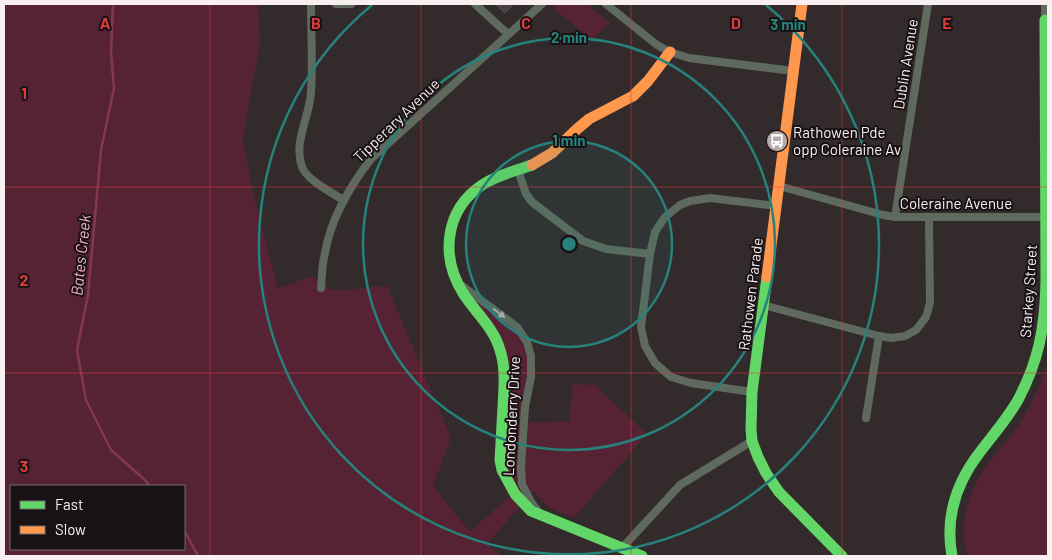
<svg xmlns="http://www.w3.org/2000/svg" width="1052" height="560" font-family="Barlow,sans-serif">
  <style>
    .green { fill: #562335; fill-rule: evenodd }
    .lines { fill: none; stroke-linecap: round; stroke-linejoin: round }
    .stream { stroke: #833851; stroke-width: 2.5 }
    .building { fill: #484143; stroke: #574f51 }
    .street { stroke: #5e6a5d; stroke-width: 8 }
    .fast { stroke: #63d668; stroke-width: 11 }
    .slow { stroke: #ff974d; stroke-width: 11 }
    .oneway { fill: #b3b3ae }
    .grid { fill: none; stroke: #da3c3c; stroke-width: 1; stroke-opacity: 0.55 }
    .ring { fill: none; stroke: #26827b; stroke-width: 2.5 }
    .labels { text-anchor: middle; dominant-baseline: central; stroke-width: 4; stroke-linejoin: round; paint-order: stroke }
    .street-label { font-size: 15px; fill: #f9eef0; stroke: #191214 }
    .poi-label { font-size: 15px; fill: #f9eef0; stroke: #191214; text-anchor: start }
    .water-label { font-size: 16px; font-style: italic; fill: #fab2c6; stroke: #191214 }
    .grid-label { font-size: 16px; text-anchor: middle; font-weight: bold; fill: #da3c3c; stroke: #191214; stroke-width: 4; stroke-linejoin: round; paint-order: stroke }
    .centre { fill: #26827b; stroke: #191214; stroke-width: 2.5 }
    .ring-label { font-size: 15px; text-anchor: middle; font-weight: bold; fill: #26827b; stroke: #191214; stroke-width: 4; stroke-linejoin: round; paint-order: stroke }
  </style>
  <rect width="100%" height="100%" fill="#332a2c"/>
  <path class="green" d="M 4,4 L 258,4 L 260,42 L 243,140 L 252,189 L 278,288 L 312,276 L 332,291 L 387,286 L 451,438 L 433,486 L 465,526 L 471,531 L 516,490 L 505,469 L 506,356 L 474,303 L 476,301 C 485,306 493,312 501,319 C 510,326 518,332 523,341 C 533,360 522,402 520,423 L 569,421 L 573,384 L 595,385 L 647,434 L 574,518 C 554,510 547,508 533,491 L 487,544 L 502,556 L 4,556 ZM 11,486 L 184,486 L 184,549 L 11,549 Z
    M 557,4 L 587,4 L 610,23 L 592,40 L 553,8 Z
    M 1048,363 L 1048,556 L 967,556 C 959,524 967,492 987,465 C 996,452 1007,442 1016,429 C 1030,408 1040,386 1048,363 Z"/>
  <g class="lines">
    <path class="stream" d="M 113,4 L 111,52 L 114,88 L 101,150 L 88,295 L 77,350 L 86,400 L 111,450 L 145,480 L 150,486
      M 184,530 L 198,556"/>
  </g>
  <path class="building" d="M 495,4 L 514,4 L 505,13 Z"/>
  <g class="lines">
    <path class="street" d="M 311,4 C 311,33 313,63 311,92 C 310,116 293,142 302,167 C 307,180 331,192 343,200
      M 336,4 L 351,4
      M 475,4 L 508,34
      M 606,4 L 657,45 L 670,52 L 689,58 L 793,71
      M 1045,4 L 1045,20 L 1048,20
      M 518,170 L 526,194 L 532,202 L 583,241 L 606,249 L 650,254
      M 779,186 L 883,215 L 895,217 L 1047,217
      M 895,217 L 928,4
      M 461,285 L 517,327 L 527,342 L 531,356 L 531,377 L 525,407 L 521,467 L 522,484 L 531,502 L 538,511
      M 321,288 C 322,276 322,264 325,253 C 331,218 350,186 371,159 L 542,4
      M 763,305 L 879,336 L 891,338 L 905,336 L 916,330 L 926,317 L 930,303 L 929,218
      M 752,392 L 691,383 L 671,377 L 655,363 L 645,346 L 641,327 L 650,254 L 655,232 L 665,217 L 680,205 L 690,201 L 710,198 L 776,206
      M 866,418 L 879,336
      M 622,548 L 680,485 L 752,441"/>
    <path class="fast" d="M 532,165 C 515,171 497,175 482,185 C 445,210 440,256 463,293 C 475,312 494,328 500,350 C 506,368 504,388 503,407 C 502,424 501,442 500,460 L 502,470 L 515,494 L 531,511 L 642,556
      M 767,277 L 752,392 L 751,429 L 752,441 L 758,457 L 766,473 L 779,492 L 842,556
      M 952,556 C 945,518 956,483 980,452 C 993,435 1007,419 1018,400 C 1039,360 1045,327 1046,282 L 1045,20"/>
    <path class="slow" d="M 532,165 L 552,153 L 576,130 L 589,119 L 633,96 L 648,81 L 670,52
      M 767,277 L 802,4"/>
  </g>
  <defs><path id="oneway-solid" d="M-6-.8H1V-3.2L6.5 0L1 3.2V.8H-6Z" transform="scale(1.25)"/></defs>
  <use class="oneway" href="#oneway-solid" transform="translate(499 313) rotate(37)"/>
  <path class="grid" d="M 210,4 L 210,556M 421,4 L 421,556M 631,4 L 631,556M 842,4 L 842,556M 4,187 L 1048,187M 4,373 L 1048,373"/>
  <circle cx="569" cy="244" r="103" fill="#26827b" fill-opacity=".12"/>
  <g class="ring">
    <circle cx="569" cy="244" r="103"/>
    <circle cx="569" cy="244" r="206"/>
    <path d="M766 5A310 310 0 1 1 372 5"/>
  </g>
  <defs>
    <g id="bus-disc" transform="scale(1.125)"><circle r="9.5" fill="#b4a9ab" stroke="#191214"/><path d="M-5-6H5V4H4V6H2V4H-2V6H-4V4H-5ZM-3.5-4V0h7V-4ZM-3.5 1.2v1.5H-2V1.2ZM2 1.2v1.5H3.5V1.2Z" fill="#fff"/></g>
  </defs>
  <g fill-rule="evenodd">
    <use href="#bus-disc" x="777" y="141"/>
  </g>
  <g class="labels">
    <g class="street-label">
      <text transform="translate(905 64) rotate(-81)">Dublin Avenue</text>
      <text transform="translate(396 120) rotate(-44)">Tipperary Avenue</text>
      <text x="956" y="203">Coleraine Avenue</text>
      <text transform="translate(1028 291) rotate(-86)">Starkey Street</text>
      <text transform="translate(750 294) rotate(-83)">Rathowen Parade</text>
      <text transform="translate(511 416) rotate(-87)">Londonderry Drive</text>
    </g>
    <g class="poi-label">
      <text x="793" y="132">Rathowen Pde<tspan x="793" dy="17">opp Coleraine Av</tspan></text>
    </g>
    <g class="water-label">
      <text transform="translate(80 255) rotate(-84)">Bates Creek</text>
    </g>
  </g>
  <g class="grid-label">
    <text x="105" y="29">A</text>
    <text x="316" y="29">B</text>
    <text x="526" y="29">C</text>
    <text x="736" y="29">D</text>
    <text x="947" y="29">E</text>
    <text x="24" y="99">1</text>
    <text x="24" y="286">2</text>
    <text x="24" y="472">3</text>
  </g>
  <circle cx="569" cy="244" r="8" class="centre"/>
  <g class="ring-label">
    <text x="788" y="30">3 min</text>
    <text x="569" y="43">2 min</text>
    <text x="569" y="146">1 min</text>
  </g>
  <rect width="1052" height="560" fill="none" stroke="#f9eef0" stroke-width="10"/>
  <rect x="10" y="485" width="175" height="65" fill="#191214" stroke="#736a6c"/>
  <rect x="20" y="501" width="25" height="8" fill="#63d668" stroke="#736a6c"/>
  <text x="55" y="510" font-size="15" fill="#f9eef0">Fast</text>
  <rect x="20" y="526" width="25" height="8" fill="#ff974d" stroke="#736a6c"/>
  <text x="55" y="535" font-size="15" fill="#f9eef0">Slow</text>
</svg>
